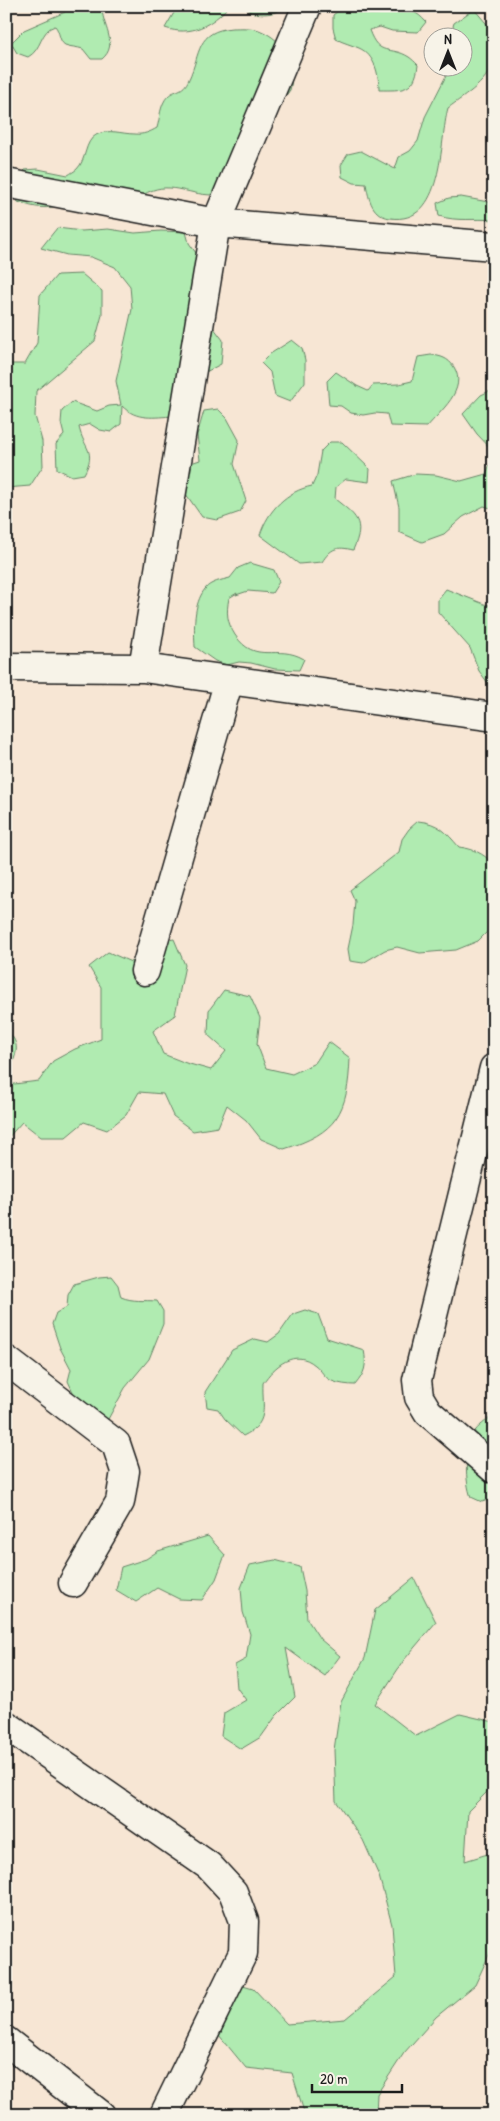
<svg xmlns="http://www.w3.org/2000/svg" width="500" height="2121" font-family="'Patrick Hand',sans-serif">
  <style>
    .green { fill: #b0ebb1; stroke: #668466 }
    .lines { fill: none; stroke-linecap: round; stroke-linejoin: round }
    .street-casing { stroke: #1c1c1c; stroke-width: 31 }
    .street { stroke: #f7f3e8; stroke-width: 28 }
  </style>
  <rect width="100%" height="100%" fill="#f7e6d4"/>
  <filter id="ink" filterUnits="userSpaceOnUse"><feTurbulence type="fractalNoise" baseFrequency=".02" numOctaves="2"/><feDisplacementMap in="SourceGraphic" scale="10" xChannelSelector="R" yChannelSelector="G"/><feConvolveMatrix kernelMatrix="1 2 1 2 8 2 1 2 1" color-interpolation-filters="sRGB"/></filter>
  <g filter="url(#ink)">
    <path class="green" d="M 71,6 L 102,6 C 101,25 120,44 102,59 L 91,59 L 83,49 C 77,47 70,47 65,45 C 59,42 60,31 55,26 C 40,30 42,50 28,57 L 17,53 L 11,43 L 24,30 L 65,12 Z
      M 178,6 L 229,6 C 212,25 191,37 165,28 Z
      M 245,6 L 283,6 L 284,8 C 272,15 263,15 250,12 Z
      M 343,7 C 352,9 361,13 370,14 C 395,15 407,0 426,22 L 418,32 L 392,31 L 380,27 L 369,30 C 379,58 390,45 409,57 C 412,59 415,62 418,65 C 415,92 402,90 379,90 C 379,75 375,55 359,48 C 352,45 344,43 336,39 L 333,28 L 333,15 Z
      M 474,9 L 491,29 L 494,29 C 494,38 495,48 494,57 C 491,81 465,95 448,108 C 439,141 445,226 390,218 C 372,215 369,200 366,184 L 354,183 L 342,177 L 341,165 L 348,154 L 361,151 L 395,169 L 399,157 L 410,151 L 418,141 L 425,117 L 450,68 L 462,68 L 462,38 L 450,36 L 454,23 Z
      M 232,28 C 240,28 251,27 259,30 C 285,40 297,65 290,90 L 213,195 C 186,195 168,179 143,195 L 65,204 C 47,210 35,208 18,202 L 12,192 L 16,179 L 25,170 L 38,169 L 68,175 C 71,173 75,171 77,169 C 87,159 84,142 96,135 C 109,128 121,134 135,134 C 143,135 150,132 157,128 C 160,118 160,104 168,96 C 175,89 183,93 189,79 C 201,53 196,31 232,28 Z
      M 461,197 L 494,203 L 494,220 C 475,218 457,222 439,216 L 437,203 L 449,198 Z
      M 57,228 L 82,231 L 108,229 L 135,233 L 161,231 L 186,232 L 189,243 L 203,263 L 207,319 L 223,340 L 221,364 L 200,375 L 174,416 C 154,417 137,421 122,406 L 121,424 L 111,432 L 100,430 L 90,424 L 79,427 C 84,450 97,450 84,474 L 72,476 L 57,469 L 56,444 L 64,435 L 61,423 L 62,411 L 72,402 L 97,411 L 109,406 L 121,405 L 116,381 L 132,309 L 130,286 L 115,267 L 91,257 L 67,255 L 41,248 Z
      M 82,274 L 102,291 L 102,315 L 95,341 L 36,391 L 35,416 L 42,441 L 43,466 L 30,486 L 6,488 L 6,364 L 25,364 L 37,343 L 40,295 L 57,275 Z
      M 292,340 L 302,348 L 305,360 L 305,382 L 290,402 L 275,396 L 270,372 L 261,363 L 270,354 Z
      M 431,355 C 441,356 448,358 454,367 C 468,390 440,411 427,427 L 390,426 L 387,414 L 375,413 L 363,415 L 351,413 L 341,406 L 329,405 L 327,381 L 336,372 L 357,386 L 368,391 L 373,385 L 399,384 L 412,381 L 418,357 Z
      M 494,389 L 494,452 L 477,434 L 463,414 L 481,395 Z
      M 218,409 L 227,418 L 239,440 L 234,464 L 246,501 L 240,512 L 217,520 L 202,517 L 181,487 L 188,464 L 200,460 L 197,435 L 204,411 Z
      M 330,442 L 342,442 L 370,469 L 369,482 L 346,479 L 336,487 L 335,499 C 356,516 366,521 353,550 C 337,546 331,548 322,562 L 299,564 L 260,535 C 268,510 287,491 312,486 L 317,475 L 321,451 Z
      M 494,454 L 494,509 L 484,506 L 463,517 L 444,534 L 422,542 L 399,532 L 399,507 L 393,481 L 416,474 L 436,475 L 461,481 L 486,474 Z
      M 250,563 L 274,570 L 279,582 L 272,593 L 248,591 L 236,595 L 237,593 L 229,598 C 226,613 227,622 235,635 C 256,666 277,643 304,659 L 299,670 L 275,669 L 251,663 L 239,662 L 227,665 L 215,661 L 195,647 C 194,629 193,604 205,589 C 210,582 222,580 230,578 L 238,568 Z
      M 446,589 L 484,604 L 494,606 L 494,691 L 479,671 L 470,648 L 438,612 L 438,599 Z
      M 6,701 C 12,716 10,736 6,751 Z
      M 418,821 C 439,823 446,832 459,847 C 474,849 482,853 493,863 L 494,925 L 478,941 L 456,950 L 420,953 L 397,947 L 385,950 L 363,963 L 350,961 L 348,949 L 353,925 L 355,901 L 350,890 L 399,852 L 402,839 L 409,829 Z
      M 174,939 L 185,965 L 175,1015 L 153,1031 L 163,1054 L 186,1063 L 211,1070 L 226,1051 L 208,1035 L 209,1010 L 224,990 L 250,996 L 260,1018 L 257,1044 L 266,1068 L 292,1074 L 315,1063 L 329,1042 L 350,1058 C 348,1113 337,1133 284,1149 L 261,1139 L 246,1120 L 227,1105 L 218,1127 L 193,1131 L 173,1116 L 163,1094 L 139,1092 L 126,1115 L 107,1130 L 84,1122 L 66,1137 L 41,1137 L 22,1122 L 6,1140 L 6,1085 L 39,1081 L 53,1061 L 75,1049 L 101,1039 L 101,987 L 89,967 L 108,952 L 131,962 L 148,944 Z
      M 6,1029 C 17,1041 19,1047 13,1062 L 6,1065 Z
      M 111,1276 L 118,1285 L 121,1297 C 133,1302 144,1300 157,1301 L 163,1311 L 163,1324 L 149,1359 L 125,1388 L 107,1421 L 68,1403 L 73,1392 L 68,1381 L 71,1369 L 60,1348 L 52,1324 L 56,1313 L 67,1307 L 68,1295 L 74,1284 L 99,1277 Z
      M 305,1310 L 318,1314 L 327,1338 L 364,1350 C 367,1366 365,1373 355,1385 C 348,1385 339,1384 332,1381 C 323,1377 322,1370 315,1365 C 295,1348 274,1366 263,1383 C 262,1408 270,1423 243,1436 L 225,1419 L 218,1409 L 207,1407 L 205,1392 L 232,1350 L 255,1339 L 268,1342 L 279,1334 L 293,1314 Z
      M 494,1415 L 494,1498 L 482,1502 L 471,1497 C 465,1482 464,1449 473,1434 C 478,1426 486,1421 494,1415 Z
      M 208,1536 L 225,1555 L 216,1579 L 202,1600 L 179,1599 L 157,1588 L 136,1602 L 116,1590 L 121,1567 L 146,1559 L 158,1551 Z
      M 275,1560 L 300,1567 L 305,1591 L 307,1619 L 320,1639 L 340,1656 L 325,1676 L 286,1648 L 295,1697 L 276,1716 L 261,1737 L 241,1749 L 221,1736 L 224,1713 L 246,1700 L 237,1688 L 235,1665 L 246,1659 L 250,1634 L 243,1612 L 241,1588 L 250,1565 Z
      M 414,1578 L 436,1622 L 404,1660 L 375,1704 L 416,1736 L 460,1714 L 494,1722 L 494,1785 L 468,1811 L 465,1861 L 494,1852 L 494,1944 L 475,1985 L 436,2017 L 404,2053 L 377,2094 L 376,2115 L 305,2115 L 292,2073 L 246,2068 L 214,2029 L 243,1985 L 253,1988 L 287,2024 L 345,2019 L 396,1977 L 392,1925 L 379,1876 L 363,1840 L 336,1801 L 334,1750 L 341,1702 L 365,1658 L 375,1610 Z"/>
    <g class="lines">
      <g class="street-casing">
        <path id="street" d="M 6,183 L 216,223 L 307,6
          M 6,667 L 143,668 L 494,717
          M 143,668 L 216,223 L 494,246
          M 145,971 L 229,680
          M 494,1068 L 417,1380 L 419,1397 L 428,1412 L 494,1469
          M 6,1360 L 116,1444 L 125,1471 L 120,1502 L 73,1583
          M 6,1725 L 209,1866 L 233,1892 L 244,1921 L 243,1953 L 164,2115
          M 6,2041 L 101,2115"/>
      </g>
      <use href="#street" class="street"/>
    </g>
  </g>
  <rect width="500" height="2121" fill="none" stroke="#f7f3e8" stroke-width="25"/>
  <rect x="12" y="12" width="475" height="2096" fill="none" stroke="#1c1c1c" stroke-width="2" filter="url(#ink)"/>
  <g transform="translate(448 52)"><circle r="24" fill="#f7f3e8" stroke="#9f9d96"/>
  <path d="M0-4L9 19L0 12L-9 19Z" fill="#1c1c1c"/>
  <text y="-8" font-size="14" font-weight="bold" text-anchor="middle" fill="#1c1c1c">N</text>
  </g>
  <path d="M312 2084v8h90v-8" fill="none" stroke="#1c1c1c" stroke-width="2.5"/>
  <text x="320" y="2084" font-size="15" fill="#1c1c1c" stroke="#f7f3e8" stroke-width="4" paint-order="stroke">20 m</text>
</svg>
